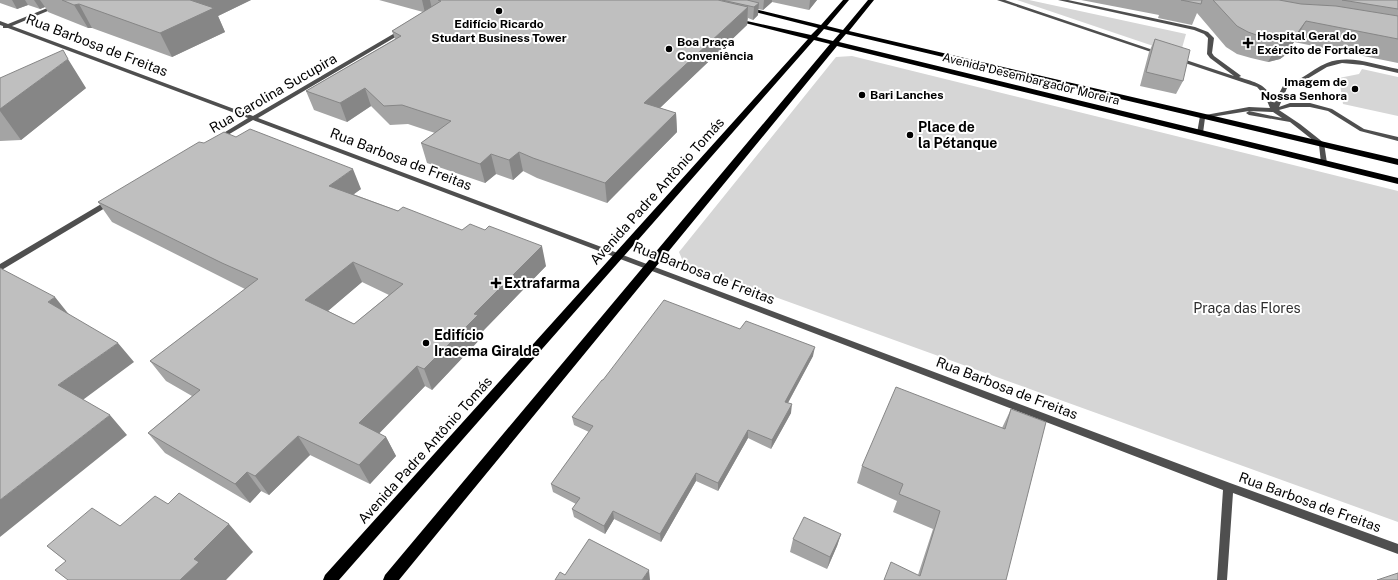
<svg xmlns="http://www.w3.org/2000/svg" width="1398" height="580" font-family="'Public Sans',sans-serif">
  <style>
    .green { fill: #d6d6d6 }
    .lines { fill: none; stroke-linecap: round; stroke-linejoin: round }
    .lane { fill: #4f4f4f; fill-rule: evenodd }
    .street { fill: #4f4f4f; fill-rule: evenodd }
    .primary { fill: #000; fill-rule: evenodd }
    .wall { fill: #a4a4a4; fill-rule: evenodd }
    .shaded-wall { fill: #868686 }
    .building { fill: #bfbfbf; stroke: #868686; fill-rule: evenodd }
    .poi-dot { fill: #000; stroke: #fff; stroke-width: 1.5 }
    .labels { text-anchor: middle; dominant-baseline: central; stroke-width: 4; stroke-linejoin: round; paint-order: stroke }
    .far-poi-label { font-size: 12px; font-weight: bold; fill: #000; stroke: #fff; text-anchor: start }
    .far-street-label { font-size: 12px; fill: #000; stroke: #fff }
    .street-label { font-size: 14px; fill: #000; stroke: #fff }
    .poi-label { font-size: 14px; font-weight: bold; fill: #000; stroke: #fff; text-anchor: start }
    .park-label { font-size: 14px; fill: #2d2d2d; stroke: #fff }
  </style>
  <rect width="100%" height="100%" fill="#fff"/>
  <path class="green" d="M 1017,0 L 1029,0 L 1186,34 L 1180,55 Z
    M 852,56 L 1398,191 L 1398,522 L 684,264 L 679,252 L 836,57 Z
    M 1362,69 L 1398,77 L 1398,116 L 1343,104 L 1339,78 L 1359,74 Z"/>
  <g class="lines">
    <path class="lane" d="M 997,0 L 1005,0 L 1162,53 L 1157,54 Z
      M 1058,0 L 1068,0 L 1195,27 L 1208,32 L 1214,38 L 1212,53 L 1214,56 L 1240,75 L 1241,76 L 1239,77 C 1257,83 1267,84 1274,103 L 1283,86 C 1290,83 1297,81 1303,77 C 1311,72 1319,66 1327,63 C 1350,54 1375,65 1398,69 L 1398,73 L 1363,65 L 1342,63 L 1327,67 L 1302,82 L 1287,88 L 1279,107 L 1290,103 L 1310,103 L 1332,109 L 1364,129 L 1398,137 L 1398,141 L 1360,131 L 1328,111 L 1310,107 L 1290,107 L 1279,110 L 1300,124 L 1324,143 L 1327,163 L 1326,164 L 1324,165 L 1321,163 L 1319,145 L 1290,122 L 1249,115 L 1246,113 L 1249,111 L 1282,118 L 1273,112 L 1249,111 L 1205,118 L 1203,133 L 1202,134 L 1198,134 L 1197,133 L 1200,116 L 1249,107 L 1270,108 L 1265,96 L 1257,87 L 1176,60 L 1176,58 L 1180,58 L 1234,76 L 1210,58 L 1207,54 L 1208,38 L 1204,34 L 1194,30 Z"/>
    <path class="street" d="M 67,0 L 74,0 L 12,26 L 253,116 L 400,30 L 404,30 L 404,32 L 258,118 L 1230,483 L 1398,544 L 1398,554 L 1233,493 L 1227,580 L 1217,580 L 1223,490 L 673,279 L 253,120 L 221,139 L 217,139 L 217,137 L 248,118 L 8,28 L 3,28 L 3,26 L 0,25 L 0,21 L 8,24 Z
      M 108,200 L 114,200 L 115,202 L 0,271 L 0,264 Z"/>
    <path class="primary" d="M 843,0 L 849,0 L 827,26 L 843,30 L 868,0 L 874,0 L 849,31 L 1398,159 L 1398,165 L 846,34 L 839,42 L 1398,178 L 1398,184 L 837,46 L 399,580 L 383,580 L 385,575 L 830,44 L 814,40 L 339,580 L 323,580 L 325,575 L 808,39 L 733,20 L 733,18 L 811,35 L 818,28 L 743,9 L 746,7 L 821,25 ZM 824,29 L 840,33 L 833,41 L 817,37 Z"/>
  </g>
  <path class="wall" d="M 0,0 L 251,0 L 218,16 L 225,32 L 172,57 L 92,28 L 88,28 L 48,12 L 45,7 L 40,9 L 28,5 L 17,9 L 0,3 Z
    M 379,0 L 817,0 L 809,10 L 772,2 L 763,10 L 758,9 L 758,15 L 753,20 L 748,18 L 747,25 L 660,108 L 676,113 L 677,132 L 607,203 L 537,178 L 523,171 L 513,180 L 496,174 L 485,183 L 427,163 L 421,143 L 435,133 L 408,124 L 390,125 L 371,106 L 347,122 L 314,110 L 306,91 L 395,39 L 392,31 L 423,12 Z
    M 1081,0 L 1398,0 L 1398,63 L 1294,42 L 1284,56 L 1280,59 L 1268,62 L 1251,58 L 1237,54 L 1226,47 L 1197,13 L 1192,25 L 1158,18 L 1159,15 Z
    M 1155,39 L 1183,81 L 1176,94 L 1140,86 L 1149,52 Z
    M 0,78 L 86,88 L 21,140 L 0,141 Z
    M 204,143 L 361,189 L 353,194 L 546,266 L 482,332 L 484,335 L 432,390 L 425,386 L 379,433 L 386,437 L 396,456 L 370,484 L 310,455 L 269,495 L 261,491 L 250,503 L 165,453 L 148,433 L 192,396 L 166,381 L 150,361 L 245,289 L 112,222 L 98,202 ZM 362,282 L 389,295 L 354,324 L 328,311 Z
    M 740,329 L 813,356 L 788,403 L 791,413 L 771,449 L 748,438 L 718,491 L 696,481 L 661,542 L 614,519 L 605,534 L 574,517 L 572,509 L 576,504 L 553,492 L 551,484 L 589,432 L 574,425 L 572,417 L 603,380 Z
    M 1011,409 L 1006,580 L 884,580 L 918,575 L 933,529 L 893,512 L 897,501 L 857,483 L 862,466 L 1002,428 Z
    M 168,504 L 253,552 L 66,561 L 47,546 L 120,526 Z
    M 841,534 L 837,546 L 827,569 L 790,552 L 793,539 Z"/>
  <path class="shaded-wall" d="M 12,0 L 25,0 L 28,5 L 17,9 Z
    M 34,0 L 40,0 L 45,7 L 40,9 Z
    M 190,0 L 251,0 L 218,16 L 225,32 L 172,57 L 160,33 Z
    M 422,0 L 430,0 L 432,9 L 425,13 Z
    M 764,0 L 772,0 L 772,2 L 763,10 Z
    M 810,0 L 817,0 L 809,10 Z
    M 759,3 L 758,15 L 753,20 L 754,7 Z
    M 79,4 L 92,28 L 88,28 L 74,5 Z
    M 748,7 L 747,25 L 645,122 L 644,103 Z
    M 1306,21 L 1294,42 L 1284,56 L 1280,59 L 1268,62 L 1280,40 Z
    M 68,59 L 86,88 L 21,140 L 0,111 L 0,109 Z
    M 365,88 L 371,106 L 347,122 L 340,103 Z
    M 676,113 L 677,132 L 607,203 L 605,183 Z
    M 519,152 L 523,171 L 513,180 L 509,160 Z
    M 491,154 L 496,174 L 485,183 L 480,164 Z
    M 353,169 L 361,189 L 338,206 L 329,186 Z
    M 542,246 L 546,266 L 482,332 L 484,335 L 432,390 L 424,369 L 474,314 Z
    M 353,262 L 362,282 L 316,321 L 305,300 Z
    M 55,297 L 71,317 L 48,302 Z
    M 118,343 L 134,362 L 76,405 L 58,385 Z
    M 815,347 L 813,356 L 784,410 L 785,402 Z
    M 417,366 L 425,386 L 370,443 L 359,423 Z
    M 792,404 L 791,413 L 771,449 L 772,440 Z
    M 110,415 L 127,435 L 0,537 L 0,500 Z
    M 748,430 L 748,438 L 718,491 L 718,483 Z
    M 298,436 L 310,455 L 269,495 L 255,476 Z
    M 386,437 L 396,456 L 370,484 L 359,465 Z
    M 247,472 L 261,491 L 250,503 L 235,484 Z
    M 696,473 L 696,481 L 661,542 L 660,534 Z
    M 613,511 L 614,519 L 605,534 L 604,526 Z
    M 229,524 L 253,552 L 226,580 L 180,580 L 194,559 Z
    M 841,534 L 837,546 L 827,569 L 830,557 Z
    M 649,570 L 650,580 L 642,580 Z"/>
  <path class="building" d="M 62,0 L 190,0 L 214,8 L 160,33 L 79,4 L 74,5 Z
    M 438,0 L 718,0 L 748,7 L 644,103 L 676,113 L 605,183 L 533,158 L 519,152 L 509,160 L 491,154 L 480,164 L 421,143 L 451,121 L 402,105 L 384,106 L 365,88 L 340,103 L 306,91 L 401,36 L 392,31 L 441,1 Z
    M 722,0 L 747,0 L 759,3 L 754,7 Z
    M 1181,0 L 1202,0 L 1201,4 Z
    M 1213,0 L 1279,0 L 1301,4 L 1336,6 L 1398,16 L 1398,39 L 1306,21 L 1296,35 L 1292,38 L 1280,40 L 1262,37 L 1248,32 L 1237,26 Z
    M 1342,0 L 1398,0 L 1398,9 Z
    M 1155,39 L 1190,50 L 1183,81 L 1146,72 Z
    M 63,50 L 68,59 L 0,109 L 0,78 Z
    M 250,129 L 353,169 L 329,186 L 398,211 L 403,207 L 462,230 L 470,224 L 485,230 L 489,226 L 542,246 L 474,314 L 478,315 L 424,369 L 417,366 L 359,423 L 386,437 L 359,465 L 298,436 L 255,476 L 247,472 L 235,484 L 148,433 L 200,390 L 150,361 L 258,279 L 222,263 L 98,202 L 199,142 L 204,143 L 224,132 L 236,137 ZM 353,262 L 403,284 L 354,324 L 305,300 Z
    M 0,268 L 55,297 L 48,302 L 118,343 L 58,385 L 110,415 L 0,500 Z
    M 664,300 L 740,329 L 746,321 L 815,347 L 785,402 L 792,404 L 772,440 L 748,430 L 718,483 L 696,473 L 660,534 L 613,511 L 604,526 L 572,509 L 580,498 L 551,484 L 593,426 L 572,417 L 602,380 L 603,380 Z
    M 896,387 L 1005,429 L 1011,409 L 1046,422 L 1006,580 L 884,580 L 891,562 L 920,576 L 940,511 L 899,494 L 903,484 L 862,466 Z
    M 179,493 L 229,524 L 194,559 L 199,562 L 180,580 L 68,580 L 55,570 L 66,561 L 47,546 L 92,508 L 120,526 L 155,496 L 168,504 Z
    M 804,517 L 841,534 L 830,557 L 793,539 Z
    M 589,539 L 649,570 L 642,580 L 555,580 L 560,572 L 565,575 Z
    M 1398,573 L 1398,580 L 1377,580 Z"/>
  <g class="poi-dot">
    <circle cx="499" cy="11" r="4"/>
    <path d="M1246 37h4v4h4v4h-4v4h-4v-4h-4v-4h4z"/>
    <circle cx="669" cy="49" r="4"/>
    <circle cx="1355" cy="89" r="4"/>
    <circle cx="862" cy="95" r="4"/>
    <circle cx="910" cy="135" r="4"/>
    <path d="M494 277h4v4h4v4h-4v4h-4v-4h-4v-4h4z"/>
    <circle cx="426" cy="343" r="4"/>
  </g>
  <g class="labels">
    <g class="far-poi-label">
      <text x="499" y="24" text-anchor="middle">Edifício Ricardo<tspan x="499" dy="14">Studart Business Tower</tspan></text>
      <text x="1257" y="36">Hospital Geral do<tspan x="1257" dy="14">Exército de Fortaleza</tspan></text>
      <text x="677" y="42">Boa Praça<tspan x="677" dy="14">Conveniência</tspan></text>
      <text x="1347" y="82" text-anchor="end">Imagem de<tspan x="1347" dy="14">Nossa Senhora</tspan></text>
      <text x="870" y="95">Bari Lanches</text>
    </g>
    <g class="far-street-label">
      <text transform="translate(1031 79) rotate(14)">Avenida Desembargador Moreira</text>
    </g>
    <g class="street-label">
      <text transform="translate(97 45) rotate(21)">Rua Barbosa de Freitas</text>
      <text transform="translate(273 93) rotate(-30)">Rua Carolina Sucupira</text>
      <text transform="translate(401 159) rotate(21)">Rua Barbosa de Freitas</text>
      <text transform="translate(657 191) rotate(-48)">Avenida Padre Antônio Tomás</text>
      <text transform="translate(704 273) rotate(21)">Rua Barbosa de Freitas</text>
      <text transform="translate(1007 388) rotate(21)">Rua Barbosa de Freitas</text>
      <text transform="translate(425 450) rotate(-48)">Avenida Padre Antônio Tomás</text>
      <text transform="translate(1310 502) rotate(20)">Rua Barbosa de Freitas</text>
    </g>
    <g class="poi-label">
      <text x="918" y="127">Place de<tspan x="918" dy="16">la Pétanque</tspan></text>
      <text x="504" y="283">Extrafarma</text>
      <text x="434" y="335">Edifício<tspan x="434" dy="16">Iracema Giralde</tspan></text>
    </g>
    <g class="park-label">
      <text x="1247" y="308">Praça das Flores</text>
    </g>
  </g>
</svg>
